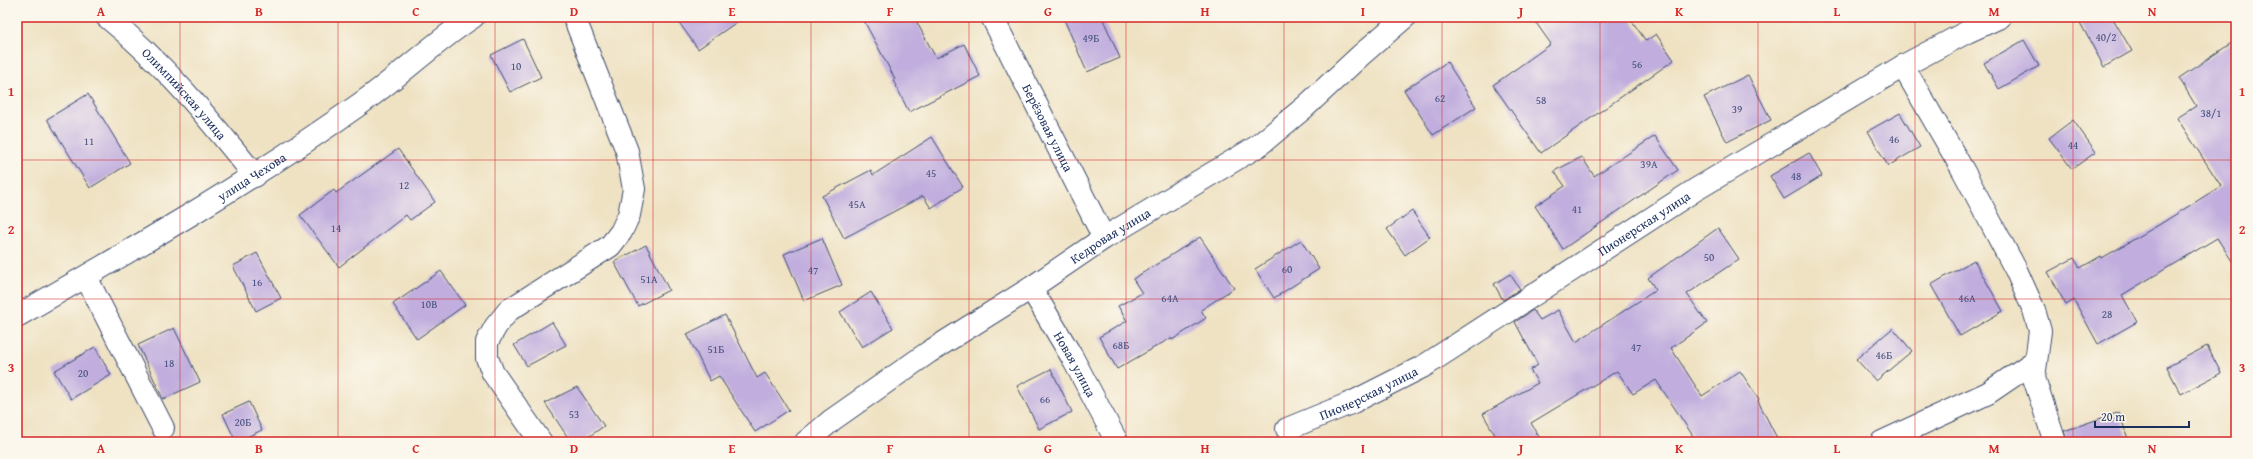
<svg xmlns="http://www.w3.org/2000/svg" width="2253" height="459" font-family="'Gentium Book Plus',serif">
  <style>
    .building { fill: #c1aede }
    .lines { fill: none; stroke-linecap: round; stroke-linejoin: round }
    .minor-casing { stroke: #3b4a6d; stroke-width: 24 }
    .minor { stroke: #fff; stroke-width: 22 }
    .grid { fill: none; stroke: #d62828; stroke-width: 1; stroke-opacity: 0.55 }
    .labels { text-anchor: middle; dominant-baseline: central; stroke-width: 3.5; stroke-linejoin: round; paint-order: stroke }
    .number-label { font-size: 11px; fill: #444f7e }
    .street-label { font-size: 13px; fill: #1b2f5e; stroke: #fbf7ec }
    .neatline { fill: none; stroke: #d62828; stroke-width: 1.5 }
    .grid-label { font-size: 13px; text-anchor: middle; font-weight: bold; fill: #d62828 }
  </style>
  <rect width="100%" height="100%" fill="#fbf7ec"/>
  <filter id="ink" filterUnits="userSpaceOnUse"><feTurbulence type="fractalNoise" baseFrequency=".025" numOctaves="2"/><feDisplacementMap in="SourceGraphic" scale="8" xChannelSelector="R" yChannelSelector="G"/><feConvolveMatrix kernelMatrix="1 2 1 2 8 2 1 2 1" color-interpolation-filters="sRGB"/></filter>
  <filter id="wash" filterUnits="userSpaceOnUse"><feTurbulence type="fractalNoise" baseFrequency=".012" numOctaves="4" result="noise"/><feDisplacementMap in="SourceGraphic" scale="16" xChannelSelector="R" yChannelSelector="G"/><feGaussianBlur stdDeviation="0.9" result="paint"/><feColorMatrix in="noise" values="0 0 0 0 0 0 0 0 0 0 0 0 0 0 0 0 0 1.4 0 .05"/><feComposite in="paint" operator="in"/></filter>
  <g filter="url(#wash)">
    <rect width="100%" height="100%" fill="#efe2c3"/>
    <g id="blocks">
      <path class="building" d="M 675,17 L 744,17 L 698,49 Z
        M 862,17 L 914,17 L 936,58 L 964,44 L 980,76 L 909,112 L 893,80 L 895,79 Z
        M 1063,17 L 1102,17 L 1120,58 L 1087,72 Z
        M 1532,17 L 1629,17 L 1646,41 L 1656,34 L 1674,60 L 1541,153 L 1493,85 L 1551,44 Z
        M 2077,17 L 2112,17 L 2132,51 L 2104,67 Z
        M 523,39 L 541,77 L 510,92 L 491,55 Z
        M 2024,40 L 2039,66 L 1999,89 L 1984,63 Z
        M 2236,40 L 2236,267 L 2217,238 L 2122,295 L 2137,322 L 2098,344 L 2074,300 L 2066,305 L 2048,272 L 2074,258 L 2080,268 L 2101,256 L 2102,258 L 2157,226 L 2221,186 L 2177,118 L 2196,106 L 2179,78 Z
        M 1447,62 L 1476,107 L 1433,135 L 1404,90 Z
        M 1748,75 L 1771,120 L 1727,142 L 1704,97 Z
        M 88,94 L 130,163 L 90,188 L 47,119 Z
        M 1900,113 L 1920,147 L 1888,166 L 1868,131 Z
        M 2073,120 L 2096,152 L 2072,169 L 2049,138 Z
        M 1655,136 L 1678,170 L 1563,249 L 1535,206 L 1565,186 L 1554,171 L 1582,157 L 1594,176 Z
        M 932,137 L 963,187 L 931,208 L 923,196 L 844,238 L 822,196 L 871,170 L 873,175 Z
        M 398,149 L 435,202 L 410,220 L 406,215 L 339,267 L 300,215 L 334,190 L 336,193 Z
        M 1809,153 L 1822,176 L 1784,199 L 1770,176 Z
        M 1412,211 L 1430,237 L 1405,255 L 1387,229 Z
        M 1718,228 L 1739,259 L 1687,294 L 1707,323 L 1671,348 L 1702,396 L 1740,371 L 1759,399 L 1758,401 L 1779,442 L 1697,442 L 1656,380 L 1633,394 L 1617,371 L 1531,423 L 1542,442 L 1499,442 L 1483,414 L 1538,383 L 1530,370 L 1538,365 L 1515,322 L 1533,310 L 1540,320 L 1558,310 L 1576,342 L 1656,290 L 1648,278 Z
        M 1200,237 L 1234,288 L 1201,310 L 1206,318 L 1172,340 L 1171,338 L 1117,369 L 1099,337 L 1127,321 L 1118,306 L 1142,293 L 1133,279 Z
        M 822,238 L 842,285 L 804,301 L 784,254 Z
        M 1301,240 L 1319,269 L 1274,298 L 1255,269 Z
        M 646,245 L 669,290 L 638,306 L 614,262 Z
        M 257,253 L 281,298 L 256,311 L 233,266 Z
        M 1974,260 L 2003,311 L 1960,336 L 1931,285 Z
        M 441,271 L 465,305 L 417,339 L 393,304 Z
        M 1510,274 L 1520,289 L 1503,300 L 1494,284 Z
        M 871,292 L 893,328 L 862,347 L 840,312 Z
        M 725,315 L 757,378 L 765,373 L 789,410 L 755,432 L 719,376 L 710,381 L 687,334 Z
        M 552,322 L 566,345 L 527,366 L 514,345 Z
        M 174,328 L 200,382 L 163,399 L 138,345 Z
        M 1893,328 L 1912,351 L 1876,381 L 1856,359 Z
        M 2207,346 L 2221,373 L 2181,394 L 2167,367 Z
        M 95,347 L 111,375 L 71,399 L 54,371 Z
        M 1051,369 L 1072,412 L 1039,429 L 1017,386 Z
        M 577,387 L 604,426 L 581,442 L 571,442 L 545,403 Z
        M 249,402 L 262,430 L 236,442 L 223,414 Z
        M 2119,412 L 2129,442 L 2067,442 L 2064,431 Z"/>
    </g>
  </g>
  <g filter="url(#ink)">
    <use href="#blocks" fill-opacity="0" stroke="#3b4a6d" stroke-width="1"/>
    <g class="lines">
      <g class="minor-casing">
        <g id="minor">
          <path id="s1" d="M 107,17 C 164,63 210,120 255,176"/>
          <path id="s2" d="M 992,17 L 1104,238"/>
          <path d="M 1903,66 L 1964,172 L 2016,270 L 2034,310 L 2040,331 L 2034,378 L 2055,442"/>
          <path d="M 86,277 L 163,428"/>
          <path id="s3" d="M 1031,288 L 1072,357 L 1117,442"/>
          <path id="s4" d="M 17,316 C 134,249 250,182 360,104 C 399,77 433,43 473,17"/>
          <path id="s5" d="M 1287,429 L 1353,402 L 1424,366 L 1695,190 L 1903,66 L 1967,32 L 2000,17"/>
          <path d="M 541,442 L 493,373 L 487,358 L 487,342 L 496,326 L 509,310 L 610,246 L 621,232 L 629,215 L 634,189 L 627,151 L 574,17"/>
          <path id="s6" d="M 806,442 L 832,420 L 929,352 L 1031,288 L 1104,238 L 1258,146 L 1305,107 L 1361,55 L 1405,17"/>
          <path d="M 1882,442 L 1988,393 L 2035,361"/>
        </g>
      </g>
      <use href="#minor" class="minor"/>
    </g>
  </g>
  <path class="grid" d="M 180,17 L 180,442M 338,17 L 338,442M 495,17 L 495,442M 653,17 L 653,442M 811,17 L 811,442M 969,17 L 969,442M 1126,17 L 1126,442M 1284,17 L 1284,442M 1442,17 L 1442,442M 1600,17 L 1600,442M 1758,17 L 1758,442M 1915,17 L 1915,442M 2073,17 L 2073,442M 17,160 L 2236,160M 17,299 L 2236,299"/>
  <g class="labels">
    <g class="number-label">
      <text x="2106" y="37">40/2</text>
      <text x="1091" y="38">49Б</text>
      <text x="1637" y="64">56</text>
      <text x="516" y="66">10</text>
      <text x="1440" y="98">62</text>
      <text x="1541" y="100">58</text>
      <text x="1737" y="109">39</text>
      <text x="2211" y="113">38/1</text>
      <text x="1894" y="139">46</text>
      <text x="89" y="141">11</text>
      <text x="2073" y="145">44</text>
      <text x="1649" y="164">39А</text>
      <text x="931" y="173">45</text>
      <text x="1796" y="176">48</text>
      <text x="404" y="185">12</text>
      <text x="857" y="204">45А</text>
      <text x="1577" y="209">41</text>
      <text x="336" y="228">14</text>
      <text x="1709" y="257">50</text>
      <text x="1287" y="269">60</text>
      <text x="813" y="270">47</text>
      <text x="649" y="279">51А</text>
      <text x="257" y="282">16</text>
      <text x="1170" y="298">64А</text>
      <text x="1967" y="298">46А</text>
      <text x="429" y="304">10В</text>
      <text x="2107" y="314">28</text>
      <text x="1121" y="345">68Б</text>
      <text x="1636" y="347">47</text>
      <text x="716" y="349">51Б</text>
      <text x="1884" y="355">46Б</text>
      <text x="169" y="363">18</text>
      <text x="83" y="373">20</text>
      <text x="1045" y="399">66</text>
      <text x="574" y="414">53</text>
      <text x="243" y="422">20Б</text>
    </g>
    <g class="street-label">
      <text stroke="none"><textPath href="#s1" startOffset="109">Олимпийская улица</textPath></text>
      <text stroke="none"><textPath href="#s2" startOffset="124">Берёзовая улица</textPath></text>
      <text stroke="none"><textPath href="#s4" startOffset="273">улица Чехова</textPath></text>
      <text stroke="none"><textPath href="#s5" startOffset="413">Пионерская улица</textPath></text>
      <text stroke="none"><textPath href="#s6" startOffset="368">Кедровая улица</textPath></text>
      <text stroke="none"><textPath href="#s3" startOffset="88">Новая улица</textPath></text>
      <text stroke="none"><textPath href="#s5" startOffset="89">Пионерская улица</textPath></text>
    </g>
  </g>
  <rect width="2253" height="459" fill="none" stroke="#fbf7ec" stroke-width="44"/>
  <path d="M2095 421v6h94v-6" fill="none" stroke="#1b2f5e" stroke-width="2"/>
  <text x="2101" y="421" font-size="12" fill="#1b2f5e" stroke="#fbf7ec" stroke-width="3" paint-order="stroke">20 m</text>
  <rect x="22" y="22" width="2209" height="415" class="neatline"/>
  <g class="grid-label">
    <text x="101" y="16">A</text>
    <text x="259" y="16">B</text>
    <text x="416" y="16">C</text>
    <text x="574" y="16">D</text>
    <text x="732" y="16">E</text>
    <text x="890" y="16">F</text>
    <text x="1048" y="16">G</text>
    <text x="1205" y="16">H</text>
    <text x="1363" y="16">I</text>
    <text x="1521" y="16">J</text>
    <text x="1679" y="16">K</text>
    <text x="1837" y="16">L</text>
    <text x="1994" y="16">M</text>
    <text x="2152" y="16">N</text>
    <text x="11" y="96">1</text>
    <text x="2242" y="96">1</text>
    <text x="11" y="234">2</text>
    <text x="2242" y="234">2</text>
    <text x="11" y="372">3</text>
    <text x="2242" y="372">3</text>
    <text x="101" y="453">A</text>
    <text x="259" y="453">B</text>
    <text x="416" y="453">C</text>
    <text x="574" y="453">D</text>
    <text x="732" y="453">E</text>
    <text x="890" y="453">F</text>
    <text x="1048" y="453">G</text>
    <text x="1205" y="453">H</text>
    <text x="1363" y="453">I</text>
    <text x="1521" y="453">J</text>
    <text x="1679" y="453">K</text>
    <text x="1837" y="453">L</text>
    <text x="1994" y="453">M</text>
    <text x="2152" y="453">N</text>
  </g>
</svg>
